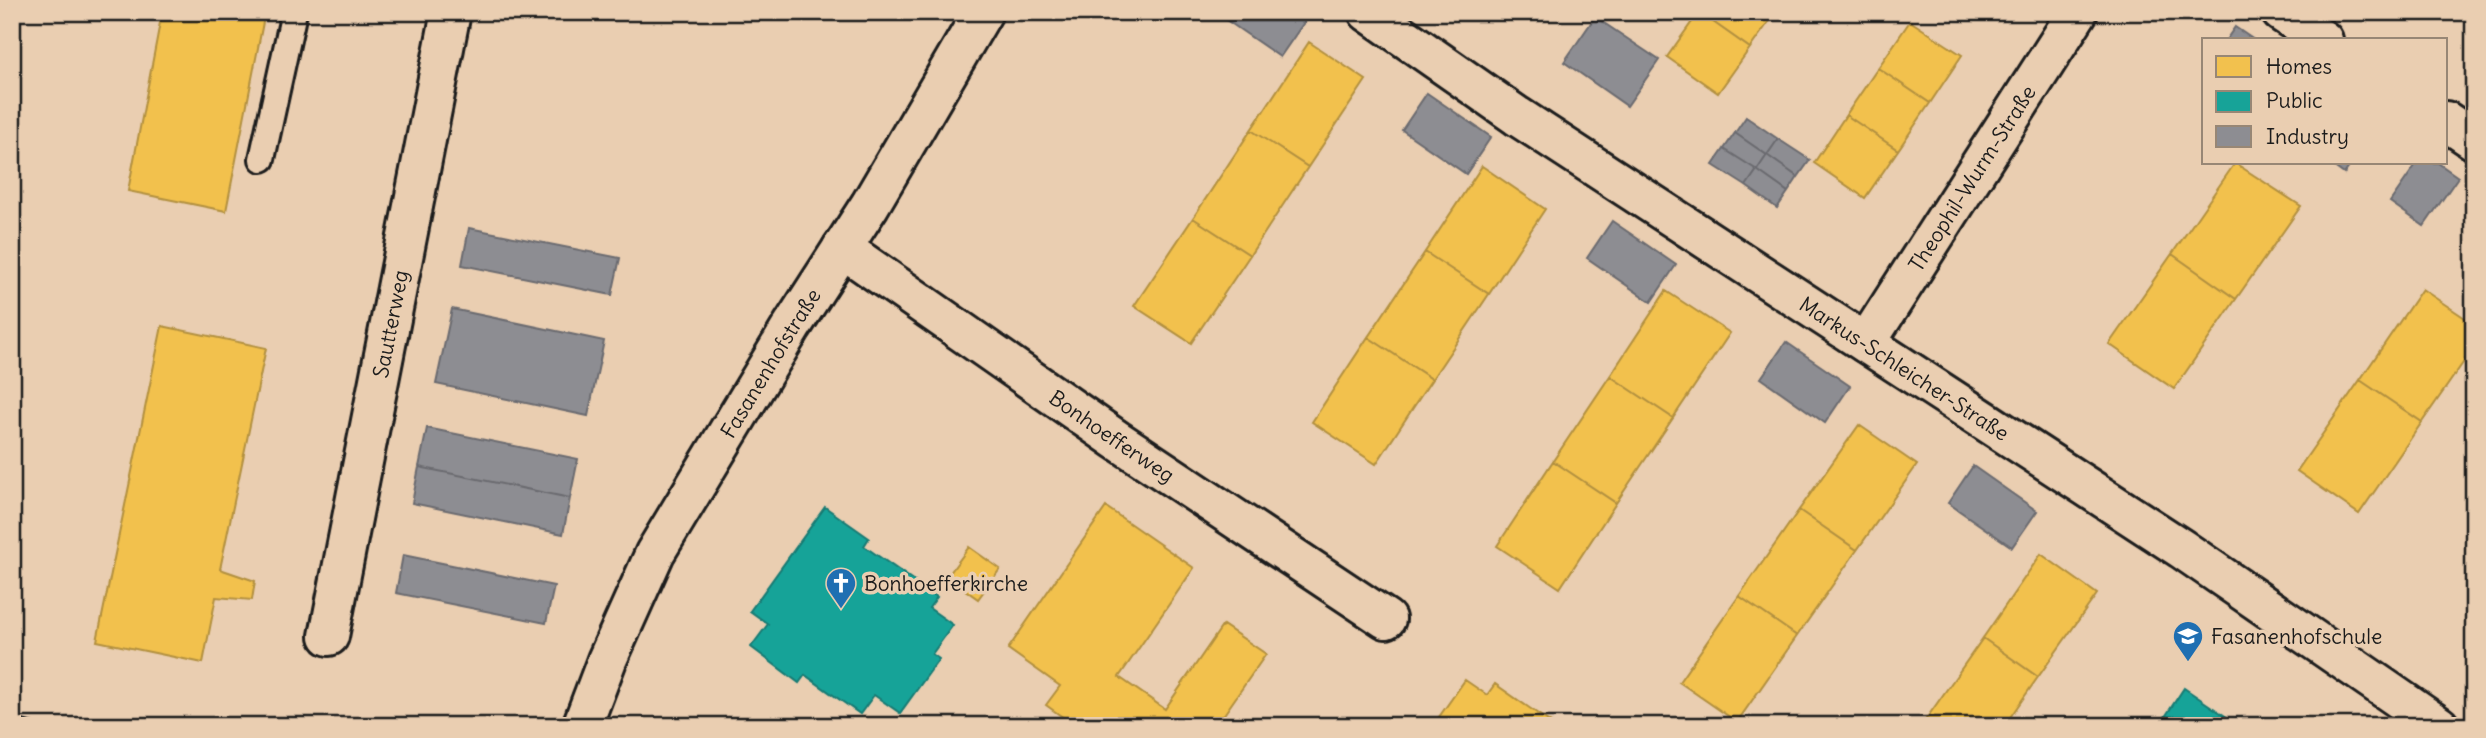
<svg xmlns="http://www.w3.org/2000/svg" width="2486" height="738" font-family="Delius,sans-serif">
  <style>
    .homes { fill: #f2c14e; stroke: #b2903f; stroke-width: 2 }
    .public { fill: #17a398; stroke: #187a73; stroke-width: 2 }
    .industry { fill: #8d8d92; stroke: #6b6b6f; stroke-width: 2 }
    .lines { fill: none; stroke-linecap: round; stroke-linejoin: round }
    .lane-casing { stroke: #1c1c1c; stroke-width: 30 }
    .street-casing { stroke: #1c1c1c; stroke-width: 44 }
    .secondary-casing { stroke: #1c1c1c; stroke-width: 44 }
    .lane { stroke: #eaceb1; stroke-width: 24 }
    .street { stroke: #eaceb1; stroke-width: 38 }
    .secondary { stroke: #eaceb1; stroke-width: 38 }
    .tram { stroke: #1c1c1c; stroke-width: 2 }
    .labels { text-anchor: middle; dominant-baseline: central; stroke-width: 7; stroke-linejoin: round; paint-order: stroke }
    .street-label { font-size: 21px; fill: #1c1c1c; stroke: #eaceb1 }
    .poi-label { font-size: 21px; fill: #1c1c1c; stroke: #eaceb1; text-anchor: start }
  </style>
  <rect width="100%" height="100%" fill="#eaceb1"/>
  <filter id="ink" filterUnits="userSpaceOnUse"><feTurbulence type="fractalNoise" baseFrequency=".0143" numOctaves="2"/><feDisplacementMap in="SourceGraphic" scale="14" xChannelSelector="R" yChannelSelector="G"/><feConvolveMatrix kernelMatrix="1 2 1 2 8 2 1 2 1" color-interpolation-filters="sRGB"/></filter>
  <g filter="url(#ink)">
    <path class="homes" d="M 162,12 L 265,12 L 226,211 L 128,191 Z
      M 1699,12 L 1750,48 L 1718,93 L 1667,57 Z
      M 1699,12 L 1776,12 L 1750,48 Z
      M 1910,21 L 1962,55 L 1930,103 L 1878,68 Z
      M 1309,42 L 1366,80 L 1308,167 L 1251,130 Z
      M 1878,68 L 1930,103 L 1898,150 L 1846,115 Z
      M 1846,115 L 1898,150 L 1865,198 L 1814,163 Z
      M 1251,130 L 1308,167 L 1250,255 L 1193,218 Z
      M 2235,163 L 2301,206 L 2236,299 L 2172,254 Z
      M 1482,166 L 1545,209 L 1489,294 L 1425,252 Z
      M 1193,218 L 1250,255 L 1191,343 L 1134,306 Z
      M 1425,252 L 1489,294 L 1432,379 L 1368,337 Z
      M 2172,254 L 2236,299 L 2174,389 L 2109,344 Z
      M 2422,289 L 2474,324 L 2474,347 L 2422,422 L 2360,380 Z
      M 1666,291 L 1730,333 L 1673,418 L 1610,376 Z
      M 162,326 L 266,348 L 220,569 L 255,581 L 252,600 L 216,597 L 203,663 L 97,641 Z
      M 1368,337 L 1432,379 L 1376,464 L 1312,422 Z
      M 1610,376 L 1673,418 L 1616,503 L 1553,461 Z
      M 2360,380 L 2422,422 L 2359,514 L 2297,471 Z
      M 1859,425 L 1917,465 L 1857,550 L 1799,510 Z
      M 1553,461 L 1616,503 L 1560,588 L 1497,546 Z
      M 1106,507 L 1194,568 L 1119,677 L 1165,709 L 1223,625 L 1266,654 L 1216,726 L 1075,726 L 1046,705 L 1060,686 L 1008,649 Z
      M 1799,510 L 1857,550 L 1797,636 L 1739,596 Z
      M 969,547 L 1000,569 L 978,599 L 947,577 Z
      M 2041,554 L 2097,594 L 2038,677 L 1983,638 Z
      M 1739,596 L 1797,636 L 1737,722 L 1679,682 Z
      M 1983,638 L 2038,677 L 2004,726 L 1930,726 L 1924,722 Z
      M 1465,680 L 1487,695 L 1495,684 L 1551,723 L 1549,726 L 1452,726 L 1439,717 Z"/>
    <path class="public" d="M 825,507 L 869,538 L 864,546 L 937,597 L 929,608 L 953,625 L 932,654 L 939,659 L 900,713 L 874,695 L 860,714 L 805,675 L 799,683 L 751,647 L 768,624 L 750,611 Z
      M 2184,688 L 2240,726 L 2159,726 Z"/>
    <path class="industry" d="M 1293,12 L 1305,21 L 1280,57 L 1216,13 Z
      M 1595,17 L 1659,60 L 1627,106 L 1564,62 Z
      M 2235,27 L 2254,40 L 2226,40 Z
      M 1427,93 L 1491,137 L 1466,174 L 1402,130 Z
      M 1746,117 L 1778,139 L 1767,155 L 1735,133 Z
      M 1735,133 L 1767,155 L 1757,170 L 1724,149 Z
      M 1778,139 L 1810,160 L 1798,177 L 1767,155 Z
      M 1724,149 L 1757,170 L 1746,186 L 1713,165 Z
      M 1767,155 L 1798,177 L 1788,192 L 1757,170 Z
      M 2329,163 L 2352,163 L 2344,174 Z
      M 2417,163 L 2438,163 L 2458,177 L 2424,226 L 2390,202 Z
      M 1757,170 L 1788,192 L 1777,208 L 1746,186 Z
      M 1612,221 L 1676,265 L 1651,302 L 1587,258 Z
      M 469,228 L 620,258 L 612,295 L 462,265 Z
      M 452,309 L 604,341 L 588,416 L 436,384 Z
      M 1786,342 L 1850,386 L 1825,423 L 1761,378 Z
      M 427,428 L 578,459 L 570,498 L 419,467 Z
      M 1973,466 L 2037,511 L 2012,547 L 1948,503 Z
      M 419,467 L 570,498 L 563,534 L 412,503 Z
      M 403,555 L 554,586 L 546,623 L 396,593 Z"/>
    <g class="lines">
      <g class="lane-casing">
        <path id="lane" d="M 262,159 L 294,12"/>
      </g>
      <g class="street-casing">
        <g id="street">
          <path id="s1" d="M 1368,12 L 1517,116 L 2182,549 L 2439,726"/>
          <path d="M 2281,12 L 2323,40"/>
          <path d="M 2446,121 L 2474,140"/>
          <path id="s2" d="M 842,248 L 1117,440 L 1386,619"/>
          <path id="s3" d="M 1866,343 L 2078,12"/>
          <path id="s4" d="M 329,636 L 451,12"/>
        </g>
      </g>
      <g class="secondary-casing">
        <g id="secondary">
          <path id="s5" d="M 582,726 L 607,660 L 655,553 L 792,326 L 870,205 L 983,12"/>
        </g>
      </g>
      <use href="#lane" class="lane"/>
      <use href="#street" class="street"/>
      <use href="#secondary" class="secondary"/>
      <path class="tram" d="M 12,717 L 44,726"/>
    </g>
  </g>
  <defs>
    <g id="church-pin" transform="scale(1.575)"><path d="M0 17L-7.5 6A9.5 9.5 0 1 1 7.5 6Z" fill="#1f6fb2" stroke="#eaceb1"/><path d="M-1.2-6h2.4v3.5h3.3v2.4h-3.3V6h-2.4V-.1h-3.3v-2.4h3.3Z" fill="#fff"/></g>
    <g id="school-pin" transform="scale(1.575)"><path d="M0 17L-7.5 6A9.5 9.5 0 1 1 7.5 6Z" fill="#1f6fb2" stroke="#eaceb1"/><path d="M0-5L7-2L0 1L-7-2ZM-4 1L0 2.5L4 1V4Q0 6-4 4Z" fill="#fff"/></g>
  </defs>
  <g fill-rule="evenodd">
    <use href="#church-pin" x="841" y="583"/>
    <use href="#school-pin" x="2188" y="636"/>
  </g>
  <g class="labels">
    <g class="street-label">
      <text stroke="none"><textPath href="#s3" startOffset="196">Theophil-Wurm-Straße</textPath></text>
      <text stroke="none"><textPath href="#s4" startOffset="318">Sautterweg</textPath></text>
      <text stroke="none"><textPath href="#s5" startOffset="410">Fasanenhofstraße</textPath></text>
      <text stroke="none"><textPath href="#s1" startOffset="644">Markus-Schleicher-Straße</textPath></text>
      <text stroke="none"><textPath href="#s2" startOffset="329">Bonhoefferweg</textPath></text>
    </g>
    <g class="poi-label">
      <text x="864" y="583">Bonhoefferkirche</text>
      <text x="2211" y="636">Fasanenhofschule</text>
    </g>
  </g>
  <rect width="2486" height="738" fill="none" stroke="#eaceb1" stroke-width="42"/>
  <rect x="21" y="21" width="2444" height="696" fill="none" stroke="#1c1c1c" stroke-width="2.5" filter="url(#ink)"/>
  <rect x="2202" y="38" width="245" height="126" fill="#eaceb1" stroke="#988775" stroke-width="2"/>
  <rect x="2216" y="56" width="35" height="21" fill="#f2c14e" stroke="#988775" stroke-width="2"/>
  <text x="2266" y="74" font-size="21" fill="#1c1c1c">Homes</text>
  <rect x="2216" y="91" width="35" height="21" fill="#17a398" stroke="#988775" stroke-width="2"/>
  <text x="2266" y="108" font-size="21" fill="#1c1c1c">Public</text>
  <rect x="2216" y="126" width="35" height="21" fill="#8d8d92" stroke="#988775" stroke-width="2"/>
  <text x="2266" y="144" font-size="21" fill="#1c1c1c">Industry</text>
</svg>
